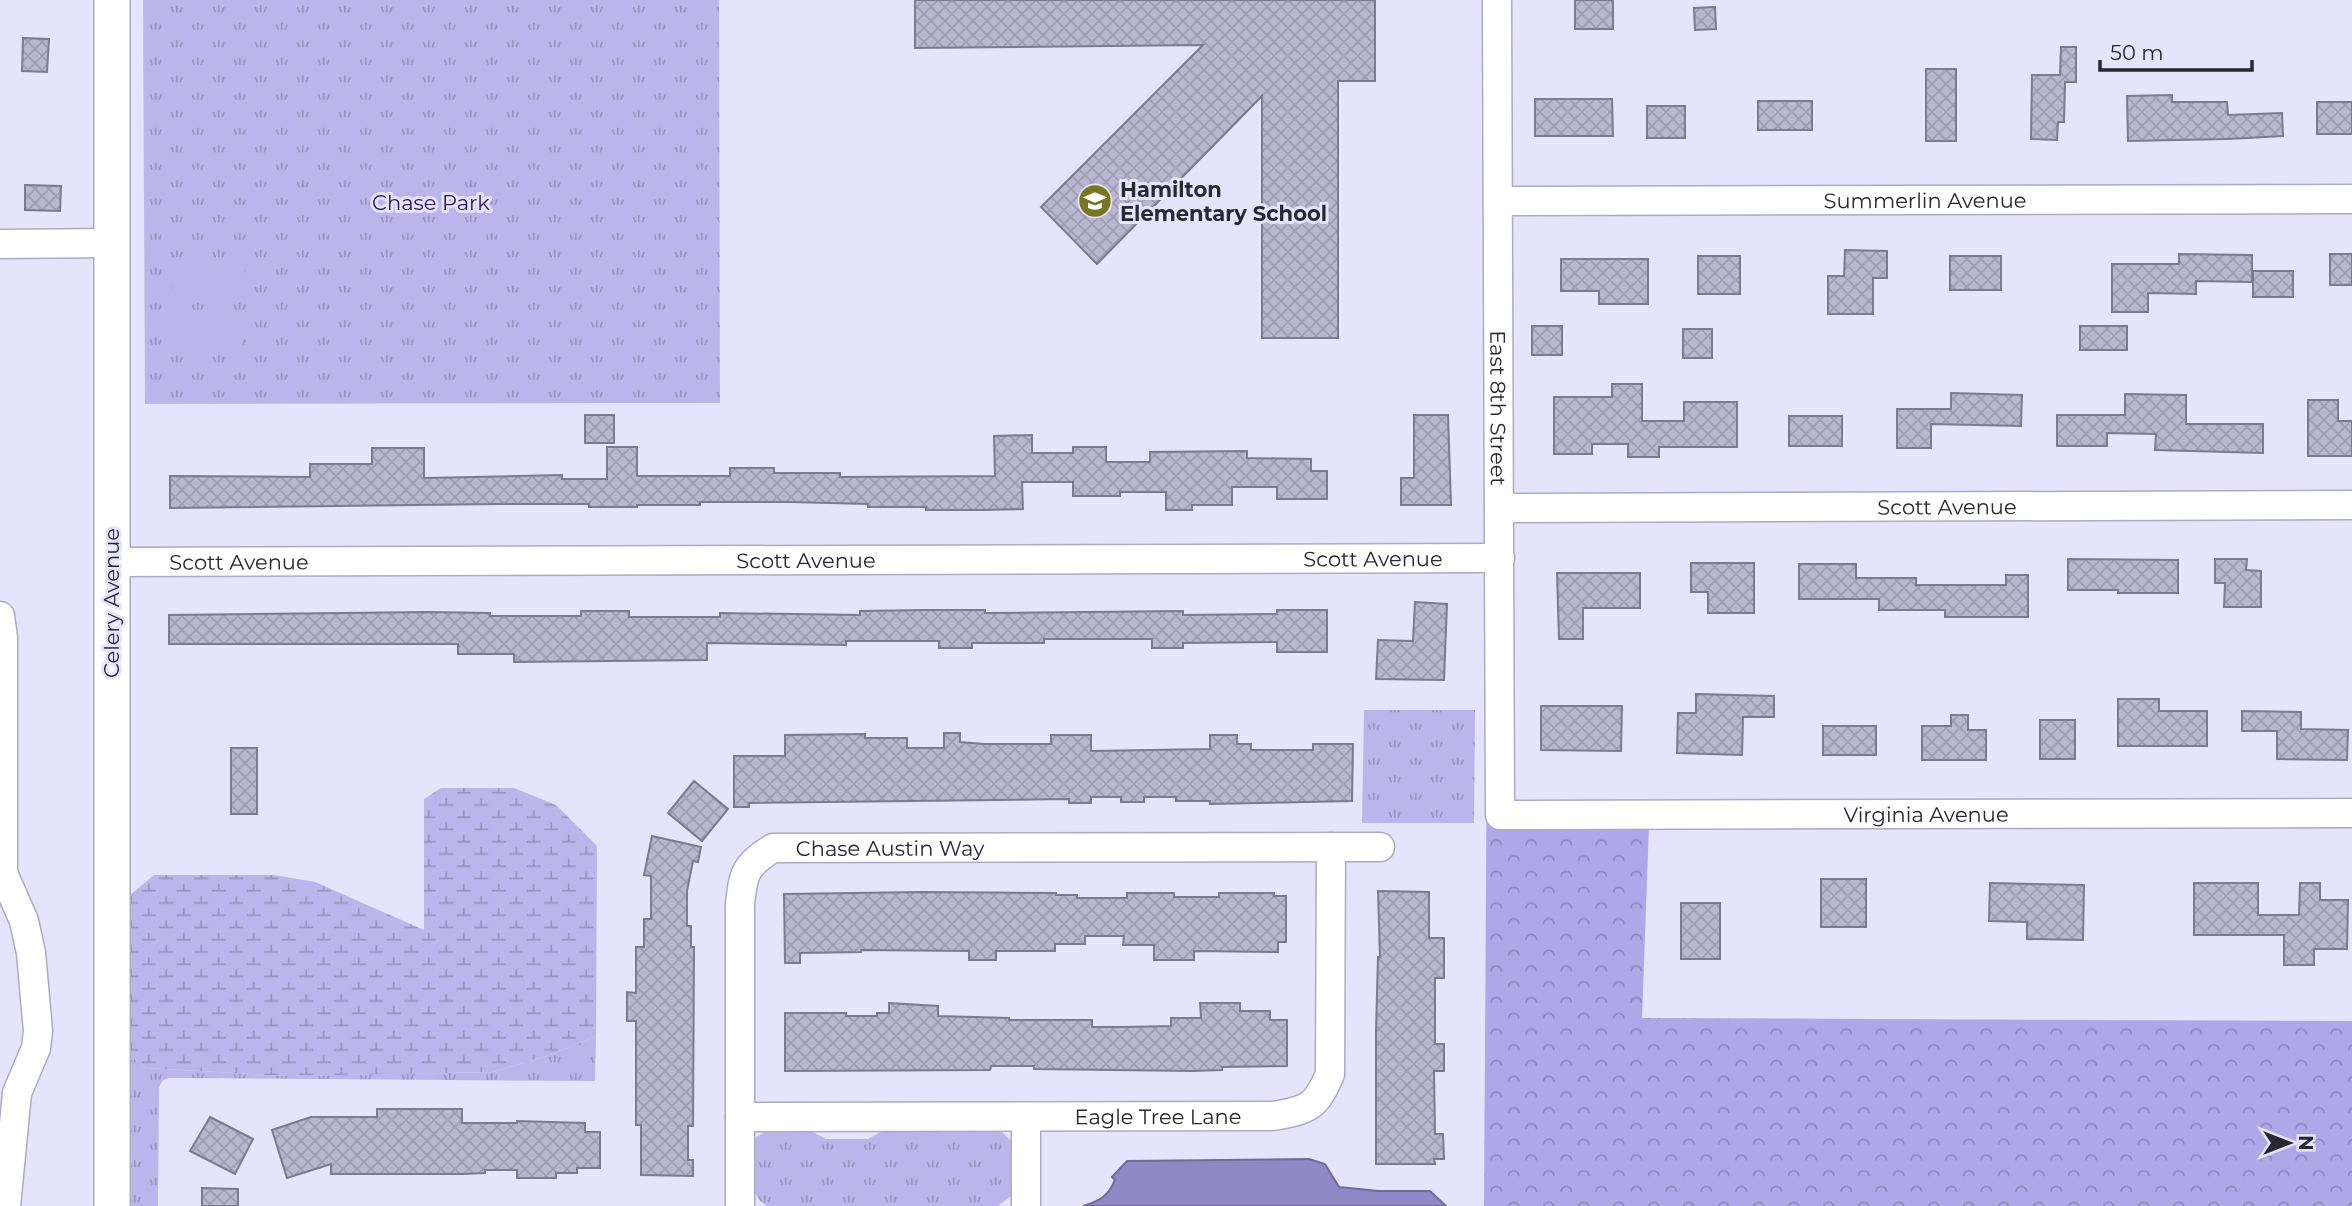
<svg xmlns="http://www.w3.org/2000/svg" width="2352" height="1206" font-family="Montserrat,sans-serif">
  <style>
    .grass { fill: url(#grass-tufts) }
    .forest { fill: url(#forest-crowns) }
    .wetland { fill: url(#wetland-marsh) }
    .pitch { fill: #bcb5eb }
    .water { fill: #9087c6; stroke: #716a9a; stroke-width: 2 }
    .building { fill: url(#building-cross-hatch); stroke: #7c7a91; stroke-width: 2 }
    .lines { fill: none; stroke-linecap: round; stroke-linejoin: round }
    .minor-casing { stroke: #adaac3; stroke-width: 31 }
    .major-casing { stroke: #adaac3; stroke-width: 38 }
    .minor { stroke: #fff; stroke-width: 28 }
    .major { stroke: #fff; stroke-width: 35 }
    .labels { text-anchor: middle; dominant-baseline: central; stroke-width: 6; stroke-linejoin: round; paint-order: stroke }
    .poi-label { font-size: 21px; font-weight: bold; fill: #292832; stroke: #e6e3fd; text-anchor: start }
    .street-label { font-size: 21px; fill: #292832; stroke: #e6e3fd }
    .park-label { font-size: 21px; fill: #2d1661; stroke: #e6e3fd }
  </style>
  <defs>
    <pattern id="grass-tufts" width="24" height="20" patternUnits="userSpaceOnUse" patternTransform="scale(1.75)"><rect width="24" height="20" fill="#bcb5eb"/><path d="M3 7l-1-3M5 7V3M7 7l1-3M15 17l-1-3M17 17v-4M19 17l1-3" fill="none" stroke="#9993bf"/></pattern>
    <pattern id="forest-crowns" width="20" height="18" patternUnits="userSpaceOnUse" patternTransform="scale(1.75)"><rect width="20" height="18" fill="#b0a7e9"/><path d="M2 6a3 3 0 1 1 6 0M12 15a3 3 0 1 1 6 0" fill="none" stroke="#8f88bd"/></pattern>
    <pattern id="wetland-marsh" width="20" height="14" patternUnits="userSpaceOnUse" patternTransform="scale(1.75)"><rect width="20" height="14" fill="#bcb5eb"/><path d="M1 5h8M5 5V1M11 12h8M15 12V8" fill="none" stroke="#9993bf"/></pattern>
    <pattern id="building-cross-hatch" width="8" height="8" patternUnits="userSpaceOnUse" patternTransform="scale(1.75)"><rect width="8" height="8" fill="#b9b6cf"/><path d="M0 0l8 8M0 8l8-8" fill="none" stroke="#9f9cb2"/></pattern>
  </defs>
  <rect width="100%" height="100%" fill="#e6e3fd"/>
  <path class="grass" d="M 143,0 L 719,0 L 720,403 L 145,404 Z
    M 1364,710 L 1475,710 L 1474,823 L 1362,823 Z
    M 596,1036 L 595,1081 L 169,1078 L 163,1080 L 159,1087 L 158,1206 L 124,1206 L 123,1050 L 146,1068 L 287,1076 L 493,1072 L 553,1054 Z
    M 772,1128 L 806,1128 L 826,1139 L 868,1139 L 888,1128 L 994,1128 L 1001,1131 L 1012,1142 L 1013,1189 L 1011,1196 L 998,1206 L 767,1206 C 745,1193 748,1159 756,1137 Z"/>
  <path class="forest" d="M 1487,729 L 1489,826 L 1649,825 L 1642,1018 L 2352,1021 L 2352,1206 L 1484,1206 Z"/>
  <path class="wetland" d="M 441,788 L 514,788 L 556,805 L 597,846 L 596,1036 L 553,1054 L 493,1072 L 287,1076 L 146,1068 L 123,1050 L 123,901 L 154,875 L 274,875 L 315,882 L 424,930 L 424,799 Z"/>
  <path class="pitch" d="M 172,263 L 245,266 L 244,301 L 171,298 Z
    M 170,313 L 243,316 L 241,350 L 169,347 Z"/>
  <path class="water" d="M 1309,1159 L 1325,1164 L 1339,1187 L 1378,1191 L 1430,1191 L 1446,1206 L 1083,1206 C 1099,1201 1108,1197 1115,1180 L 1112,1177 L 1127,1161 Z"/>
  <path class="building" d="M 915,0 L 1375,0 L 1375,81 L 1338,81 L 1338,338 L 1262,338 L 1262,96 L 1097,264 L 1041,207 L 1203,45 L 915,48 Z
    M 1575,0 L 1613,0 L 1613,29 L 1575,29 Z
    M 1715,7 L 1716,29 L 1695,30 L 1694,8 Z
    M 23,38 L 49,39 L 47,72 L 22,71 Z
    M 2061,47 L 2076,47 L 2076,82 L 2065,82 L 2064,122 L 2058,122 L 2057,140 L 2031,139 L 2032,75 L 2060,75 Z
    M 1926,69 L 1956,69 L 1956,141 L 1926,141 Z
    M 2172,95 L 2172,102 L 2227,102 L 2228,115 L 2282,113 L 2283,136 L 2228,139 L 2128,141 L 2127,96 Z
    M 1535,99 L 1612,99 L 1613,136 L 1535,136 Z
    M 1758,101 L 1812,101 L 1812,130 L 1758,130 Z
    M 2317,102 L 2352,102 L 2352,134 L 2317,134 Z
    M 1647,106 L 1685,106 L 1685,138 L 1647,138 Z
    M 25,185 L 61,186 L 60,211 L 25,210 Z
    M 1845,250 L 1887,251 L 1887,278 L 1873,278 L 1873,314 L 1828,314 L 1828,276 L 1844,276 Z
    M 2179,254 L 2252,255 L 2252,282 L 2196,281 L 2196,294 L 2148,293 L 2148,312 L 2112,312 L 2112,264 L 2179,264 Z
    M 2330,254 L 2352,254 L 2352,285 L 2330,285 Z
    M 1698,256 L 1740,256 L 1740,294 L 1698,294 Z
    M 1950,256 L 2001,256 L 2001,290 L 1950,290 Z
    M 1561,259 L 1648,259 L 1648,304 L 1599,304 L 1599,291 L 1561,291 Z
    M 2253,271 L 2293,271 L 2293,297 L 2253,297 Z
    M 1532,326 L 1562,326 L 1562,355 L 1532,355 Z
    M 2080,326 L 2127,326 L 2127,350 L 2080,350 Z
    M 1683,329 L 1712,329 L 1712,358 L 1683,358 Z
    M 1612,384 L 1642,384 L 1642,421 L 1684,421 L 1684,402 L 1737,402 L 1737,447 L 1659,447 L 1659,457 L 1628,457 L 1628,444 L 1592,444 L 1592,454 L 1554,454 L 1554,397 L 1612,397 Z
    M 1951,393 L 2022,395 L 2021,426 L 1931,424 L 1931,448 L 1897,448 L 1897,409 L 1951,409 Z
    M 2125,394 L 2186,395 L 2186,424 L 2263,424 L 2263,453 L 2155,450 L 2156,434 L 2107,433 L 2107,446 L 2057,446 L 2057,415 L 2125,415 Z
    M 2308,400 L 2338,400 L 2338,421 L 2352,421 L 2352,456 L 2308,456 Z
    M 585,415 L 614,415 L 614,443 L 585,443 Z
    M 1414,415 L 1448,415 L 1451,505 L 1401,505 L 1401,478 L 1414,478 Z
    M 1789,416 L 1842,416 L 1842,446 L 1789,446 Z
    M 1032,435 L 1032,453 L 1073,453 L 1073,447 L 1106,447 L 1106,462 L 1150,462 L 1150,452 L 1247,451 L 1247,458 L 1311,459 L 1311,471 L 1327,471 L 1327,499 L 1277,499 L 1277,487 L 1232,487 L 1232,505 L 1192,505 L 1192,510 L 1166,510 L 1166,492 L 1120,492 L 1120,496 L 1073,496 L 1073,482 L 1022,482 L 1023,509 L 983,510 L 926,510 L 926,507 L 868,507 L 868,504 L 790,502 L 700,502 L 700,505 L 637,505 L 637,507 L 589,507 L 589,504 L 498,504 L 170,508 L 170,476 L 310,477 L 310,464 L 372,464 L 372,448 L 424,448 L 424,478 L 562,475 L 562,479 L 607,479 L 607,447 L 637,447 L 637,476 L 730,476 L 730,468 L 774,468 L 774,473 L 840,473 L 840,477 L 995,476 L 994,436 Z
    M 2068,559 L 2178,560 L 2178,593 L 2118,593 L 2118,590 L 2068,590 Z
    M 2215,559 L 2247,559 L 2246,570 L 2261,571 L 2261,607 L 2224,607 L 2225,583 L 2215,583 Z
    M 1691,563 L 1754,563 L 1754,613 L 1708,613 L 1708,592 L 1691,592 Z
    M 1799,564 L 1856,564 L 1856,578 L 1916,578 L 1916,585 L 2006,585 L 2006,575 L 2028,575 L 2028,617 L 1945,617 L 1945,610 L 1879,610 L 1879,599 L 1799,599 Z
    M 1557,573 L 1640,573 L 1640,608 L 1583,608 L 1583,639 L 1559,639 Z
    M 1415,602 L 1447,604 L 1444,680 L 1376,679 L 1378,640 L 1413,641 Z
    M 925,610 L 985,610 L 985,613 L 1183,611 L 1183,615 L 1277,614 L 1277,610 L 1327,610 L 1327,652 L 1277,652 L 1277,642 L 1183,643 L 1183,648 L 1152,648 L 1152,639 L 1044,639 L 1044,643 L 972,643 L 972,648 L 939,648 L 939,641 L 846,641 L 846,645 L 707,643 L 707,660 L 514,662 L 514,654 L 458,654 L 458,644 L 169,644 L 169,615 L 429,612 L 490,613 L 490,616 L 581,616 L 581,611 L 629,611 L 629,617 L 720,617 L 720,613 L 860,615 L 860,611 Z
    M 1696,694 L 1774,696 L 1774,717 L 1743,717 L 1742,755 L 1677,753 L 1678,713 L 1696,713 Z
    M 2118,699 L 2159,699 L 2159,711 L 2207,711 L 2207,746 L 2118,746 Z
    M 1541,706 L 1622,706 L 1621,751 L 1541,750 Z
    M 2242,711 L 2301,712 L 2301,729 L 2348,730 L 2347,760 L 2277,759 L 2277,731 L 2242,731 Z
    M 1951,715 L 1968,715 L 1968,730 L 1986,730 L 1986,760 L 1922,760 L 1922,726 L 1951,726 Z
    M 2040,720 L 2075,720 L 2075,759 L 2040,759 Z
    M 1823,726 L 1876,726 L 1876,755 L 1823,755 Z
    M 944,733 L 960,733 L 960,742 L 984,744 L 1051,744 L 1051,735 L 1091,735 L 1091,751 L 1210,749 L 1210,735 L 1237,735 L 1237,744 L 1251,744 L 1251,750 L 1313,750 L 1313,744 L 1353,744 L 1352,801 L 1210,804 L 1210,801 L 1176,801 L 1176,797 L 1144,797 L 1144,802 L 1121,802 L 1121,797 L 1091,797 L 1091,803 L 1069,803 L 1069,799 L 749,803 L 749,807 L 734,807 L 734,756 L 785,756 L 785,735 L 865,734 L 865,738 L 907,738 L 907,748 L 944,748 Z
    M 231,748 L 257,748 L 257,814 L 231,814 Z
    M 694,781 L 728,809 L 702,841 L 668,813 Z
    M 652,836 L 701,847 L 698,862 L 693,861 L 687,891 L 687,926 L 691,926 L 691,947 L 694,947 L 693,1126 L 688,1126 L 688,1160 L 693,1160 L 693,1176 L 641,1175 L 641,1125 L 636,1125 L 636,1021 L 627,1021 L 627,992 L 636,993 L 636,947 L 644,947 L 644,919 L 651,919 L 651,876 L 644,875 Z
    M 1821,879 L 1866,879 L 1866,927 L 1821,927 Z
    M 1990,883 L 2084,885 L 2083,940 L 2027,939 L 2027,922 L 1989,921 Z
    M 2194,883 L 2258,883 L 2258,915 L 2299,915 L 2300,883 L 2320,883 L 2320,900 L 2348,900 L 2347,949 L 2314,949 L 2314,965 L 2284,965 L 2284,935 L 2194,935 Z
    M 1378,891 L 1429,892 L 1429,938 L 1444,938 L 1444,978 L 1435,978 L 1435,1044 L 1444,1044 L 1444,1071 L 1434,1071 L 1435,1134 L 1443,1134 L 1444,1159 L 1434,1159 L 1435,1164 L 1376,1164 L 1376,1031 L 1378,957 L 1380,957 Z
    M 923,892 L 1056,893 L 1056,895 L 1077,895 L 1077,898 L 1127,898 L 1127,893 L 1174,893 L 1174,897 L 1219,897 L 1219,893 L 1274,893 L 1274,896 L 1286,896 L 1286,942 L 1278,942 L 1278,952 L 1194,951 L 1194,960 L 1154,960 L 1154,945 L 1123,945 L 1124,936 L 1085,936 L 1085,944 L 1055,944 L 1055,951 L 996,951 L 996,960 L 969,960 L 969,951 L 861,950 L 861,952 L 800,953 L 800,963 L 785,963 L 784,894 Z
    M 1681,903 L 1720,903 L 1720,959 L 1681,959 Z
    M 889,1003 L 938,1006 L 938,1016 L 1009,1018 L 1009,1020 L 1092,1020 L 1092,1027 L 1124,1027 L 1171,1026 L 1171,1018 L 1201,1018 L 1200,1003 L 1240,1003 L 1240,1011 L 1270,1011 L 1270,1020 L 1287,1020 L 1287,1066 L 1222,1067 L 1222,1070 L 1193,1071 L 1034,1069 L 1034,1066 L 991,1066 L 990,1070 L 785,1071 L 785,1013 L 846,1013 L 846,1016 L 877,1016 L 877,1013 L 889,1013 Z
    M 377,1109 L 462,1109 L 462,1123 L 517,1123 L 517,1121 L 585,1123 L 585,1132 L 600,1132 L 600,1168 L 577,1168 L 577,1173 L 556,1173 L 556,1178 L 517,1178 L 517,1170 L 485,1170 L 485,1173 L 462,1174 L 331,1174 L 331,1164 L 287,1178 L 272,1130 L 311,1117 L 377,1117 Z
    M 210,1117 L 253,1139 L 235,1174 L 190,1151 Z
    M 202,1188 L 238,1189 L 238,1206 L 202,1206 Z"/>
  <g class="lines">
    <g class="minor-casing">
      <g id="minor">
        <path id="s1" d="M 1497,0 L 1500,815 L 2352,813"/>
        <path id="s2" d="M 1498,201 L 2352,199"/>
        <path d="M 0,244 L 112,243"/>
        <path id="s3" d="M 1499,508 L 2352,505"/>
        <path id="s4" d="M 111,562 L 1500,558"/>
        <path d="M 0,616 L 3,638 L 3,873 L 24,921 L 31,953 L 38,1031 L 36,1048 L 17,1093 L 6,1206"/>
        <path id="s5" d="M 740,1117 L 1273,1116 C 1309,1110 1316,1107 1330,1074 L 1331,847"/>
        <path d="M 1026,1117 L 1026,1206"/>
        <path id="s6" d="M 740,1206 L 740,905 C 743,874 745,865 773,848 L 1380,847"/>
      </g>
    </g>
    <g class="major-casing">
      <path id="major" d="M 112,0 L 112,1206"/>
    </g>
    <use href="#minor" class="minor"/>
    <use href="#major" class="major"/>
  </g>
  <defs>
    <g id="school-disc" transform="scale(1.75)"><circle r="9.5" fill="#76771e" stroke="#e6e3fd"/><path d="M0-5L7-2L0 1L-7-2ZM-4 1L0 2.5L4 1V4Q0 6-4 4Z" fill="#fff"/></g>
  </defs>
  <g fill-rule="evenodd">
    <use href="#school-disc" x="1095" y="201"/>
  </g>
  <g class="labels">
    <g class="poi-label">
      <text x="1120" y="189">Hamilton<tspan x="1120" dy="24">Elementary School</tspan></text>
    </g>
    <g class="street-label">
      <text stroke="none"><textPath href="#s2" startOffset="427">Summerlin Avenue</textPath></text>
      <text stroke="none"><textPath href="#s1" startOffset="408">East 8th Street</textPath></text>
      <text stroke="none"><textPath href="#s3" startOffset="448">Scott Avenue</textPath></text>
      <text stroke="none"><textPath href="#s4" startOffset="1262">Scott Avenue</textPath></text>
      <text stroke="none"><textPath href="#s4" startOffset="695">Scott Avenue</textPath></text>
      <text stroke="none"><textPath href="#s4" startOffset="128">Scott Avenue</textPath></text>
      <text transform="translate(111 603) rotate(-90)">Celery Avenue</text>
      <text stroke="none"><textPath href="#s1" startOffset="1241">Virginia Avenue</textPath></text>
      <text stroke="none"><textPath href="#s6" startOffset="488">Chase Austin Way</textPath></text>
      <text stroke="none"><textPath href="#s5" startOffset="418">Eagle Tree Lane</textPath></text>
    </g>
    <g class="park-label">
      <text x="431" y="202">Chase Park</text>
    </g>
  </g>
  <g transform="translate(2289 1143) rotate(90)" stroke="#e6e3fd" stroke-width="5" paint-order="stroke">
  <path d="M0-5L12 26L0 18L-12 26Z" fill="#292832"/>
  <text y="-10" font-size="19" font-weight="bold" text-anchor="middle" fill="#292832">N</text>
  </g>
  <path d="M2100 60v10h152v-10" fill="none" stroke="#292832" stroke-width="3.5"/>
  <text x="2110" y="60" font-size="21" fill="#292832" stroke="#e6e3fd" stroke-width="5" paint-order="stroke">50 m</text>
</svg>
